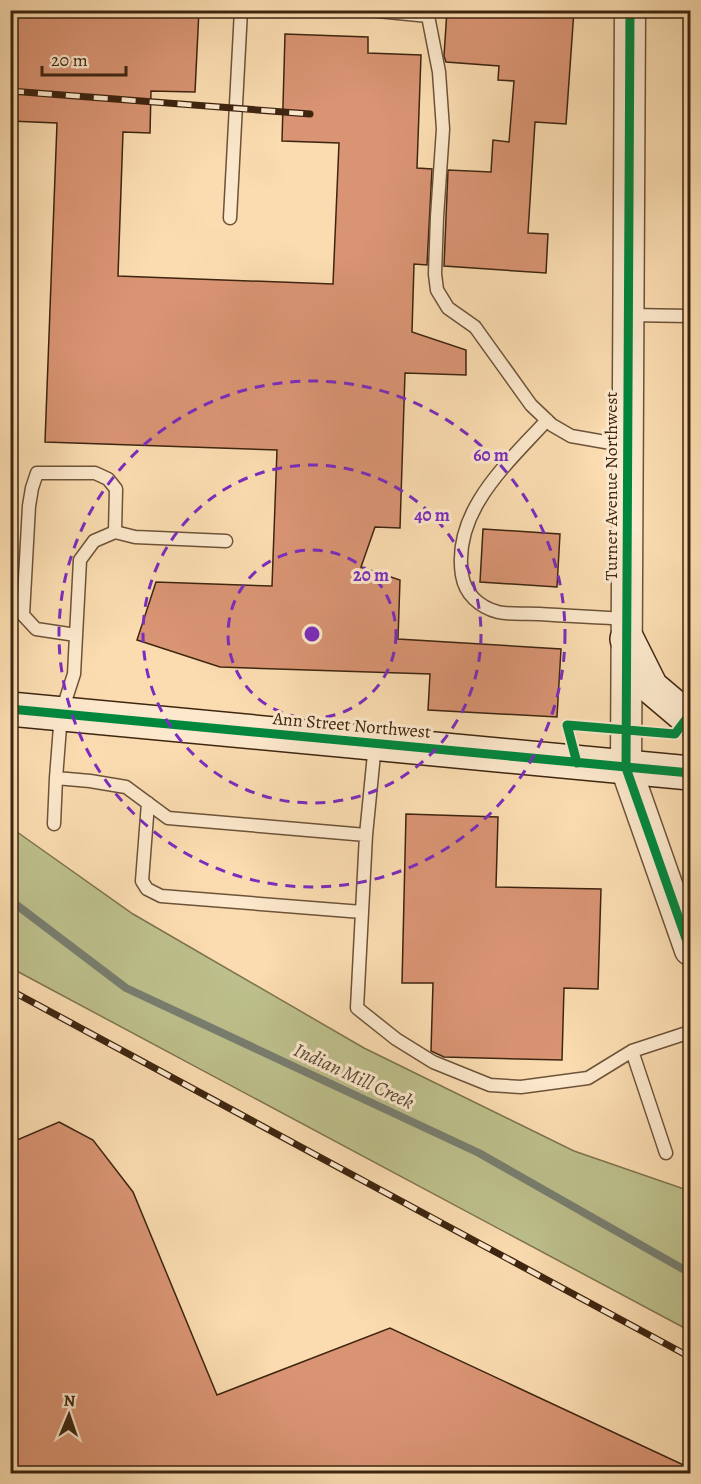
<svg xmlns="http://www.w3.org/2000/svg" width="701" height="1484" font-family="Alegreya,serif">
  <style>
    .green { fill: #bdc08c; stroke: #7e724e; stroke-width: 1.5 }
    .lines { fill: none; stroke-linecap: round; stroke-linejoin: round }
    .stream { stroke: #787e70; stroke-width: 8 }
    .building { fill: #d99473; stroke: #3e2510; stroke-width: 1.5 }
    .service-casing { stroke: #6d5338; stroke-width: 15 }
    .tertiary-casing { stroke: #6d5338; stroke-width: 33 }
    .secondary-casing { stroke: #3e2510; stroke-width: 36 }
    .service { stroke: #fce8cc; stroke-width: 12 }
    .tertiary { stroke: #fce8cc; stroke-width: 30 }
    .secondary { stroke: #fce8cc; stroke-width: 33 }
    .rail-casing { stroke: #3e2510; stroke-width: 7 }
    .rail { stroke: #fce8cc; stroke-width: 4.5; stroke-dasharray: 14; stroke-linecap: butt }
    .cycleway-casing { stroke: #fce8cc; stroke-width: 13 }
    .cycleway { stroke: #00873e; stroke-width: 9 }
    .ring { fill: none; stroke: #7b2cbf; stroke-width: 3; stroke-dasharray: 10 8 }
    .labels { text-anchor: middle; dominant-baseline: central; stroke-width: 6; stroke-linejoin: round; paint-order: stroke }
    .street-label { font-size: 18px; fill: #3e2510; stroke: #fce8cc }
    .water-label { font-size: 20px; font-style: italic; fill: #564a38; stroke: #fce8cc }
    .centre { fill: #7b2cbf; stroke: #fce8cc; stroke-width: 3 }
    .ring-label { font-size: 18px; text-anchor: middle; font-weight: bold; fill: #7b2cbf; stroke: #fce8cc; stroke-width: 6; stroke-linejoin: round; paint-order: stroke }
  </style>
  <rect width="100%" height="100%" fill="#fadcb0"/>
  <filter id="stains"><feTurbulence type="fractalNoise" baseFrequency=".00333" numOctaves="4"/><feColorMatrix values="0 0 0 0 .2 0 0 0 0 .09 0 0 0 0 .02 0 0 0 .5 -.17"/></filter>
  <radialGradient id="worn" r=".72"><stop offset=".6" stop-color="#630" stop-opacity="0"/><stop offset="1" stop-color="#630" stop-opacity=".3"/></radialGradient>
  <path class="green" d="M 10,827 L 133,914 L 364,1048 L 574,1151 L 690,1191 L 690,1331 L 11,968 Z"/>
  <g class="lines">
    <path class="stream" d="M 10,900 L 126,988 L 479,1153 L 690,1273"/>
  </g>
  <path class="building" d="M 10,10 L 199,10 L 195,92 L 151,91 L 150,133 L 123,132 L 118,276 L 333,284 L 339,143 L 282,141 L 285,34 L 368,37 L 368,53 L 421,55 L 417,168 L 432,169 L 427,265 L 414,264 L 412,332 L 466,350 L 466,375 L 405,373 L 400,528 L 375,527 L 361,567 L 400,580 L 398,639 L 561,649 L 557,717 L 428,710 L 430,674 L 220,667 L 137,640 L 156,582 L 272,586 L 277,450 L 45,442 L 57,123 L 10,121 Z
    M 447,10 L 574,10 L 566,124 L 535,122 L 528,233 L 548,234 L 546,273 L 444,266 L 448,170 L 491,172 L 493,140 L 509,142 L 514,81 L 498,80 L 499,66 L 446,62 L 444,56 Z
    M 483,529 L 560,534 L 557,587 L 480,582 Z
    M 406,814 L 498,817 L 496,887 L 601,889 L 598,989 L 564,988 L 562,1060 L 444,1057 L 431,1051 L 433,983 L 402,983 Z
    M 59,1122 L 93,1140 L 133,1192 L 217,1395 L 390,1328 L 690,1468 L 690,1473 L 10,1473 L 10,1143 Z"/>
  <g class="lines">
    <g class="service-casing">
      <path id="service" d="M 368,10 L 428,16 L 429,10
        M 428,16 L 439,72 L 443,129 L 437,217 L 435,274 L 437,290 L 448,308 L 475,327 L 531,405 L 552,425 L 571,436 L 628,446
        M 230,218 L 241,10
        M 629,315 L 690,316
        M 547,420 C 508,463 452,511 462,575 C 465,594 479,607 498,612 C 511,615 526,613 539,614 C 568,616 597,617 626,619
        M 226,541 L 135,537 L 115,532 L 94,541 L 80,560 L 74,674 L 61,714 L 56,778 L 90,781 L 126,787 L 168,818 L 366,835 L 357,1008 L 396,1039 L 433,1062 L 490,1085 L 521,1087 L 588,1078 L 632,1051 L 690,1032
        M 76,635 L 36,629 L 23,615 L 29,506 L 32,488 L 37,473 L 95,473 L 108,479 L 116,489 L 115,532
        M 148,803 L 142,881 L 147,889 L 161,896 L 362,912
        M 54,824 L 56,778
        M 366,835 L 375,744
        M 632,1051 L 666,1153"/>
    </g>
    <g class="tertiary-casing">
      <path id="tertiary" d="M 630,10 L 626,768 L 690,950"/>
    </g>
    <g class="secondary-casing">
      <path id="secondary" d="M 627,639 L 651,687 L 690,720
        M 10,709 L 690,773"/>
    </g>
    <use href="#service" class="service"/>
    <use href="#tertiary" class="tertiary"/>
    <use href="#secondary" class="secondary"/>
    <g class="rail-casing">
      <path id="rail" d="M 10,91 L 310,114
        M 10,990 L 690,1357"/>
    </g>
    <use href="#rail" class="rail"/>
    <g class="cycleway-casing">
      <path id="cycleway" d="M 630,10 L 626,768 L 690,950
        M 10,709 L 690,773
        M 577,763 L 567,725 L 675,734 L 690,714"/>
    </g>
    <use href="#cycleway" class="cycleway"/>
  </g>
  <g class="ring">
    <circle cx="312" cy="634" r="84"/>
    <circle cx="312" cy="634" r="169"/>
    <circle cx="312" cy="634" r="253"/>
  </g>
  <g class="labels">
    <g class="street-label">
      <text transform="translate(611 486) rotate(-90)">Turner Avenue Northwest</text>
      <text transform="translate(352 725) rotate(5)">Ann Street Northwest</text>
    </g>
    <g class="water-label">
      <text transform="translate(354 1076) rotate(25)">Indian Mill Creek</text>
    </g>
  </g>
  <circle cx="312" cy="634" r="9" class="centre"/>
  <g class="ring-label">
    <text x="491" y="461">60 m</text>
    <text x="432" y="521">40 m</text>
    <text x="371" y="581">20 m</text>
  </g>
  <rect width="701" height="1484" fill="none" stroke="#fadcb0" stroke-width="36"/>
  <rect x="12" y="12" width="677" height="1460" fill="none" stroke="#3e2510" stroke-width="3"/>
  <rect x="18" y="18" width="665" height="1448" fill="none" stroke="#3e2510" stroke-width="1.5"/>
  <g transform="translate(69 1415) rotate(2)" stroke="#fce8cc" stroke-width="4.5" paint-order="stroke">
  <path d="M0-4.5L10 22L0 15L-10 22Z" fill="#3e2510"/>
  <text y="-9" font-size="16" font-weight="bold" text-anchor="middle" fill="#3e2510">N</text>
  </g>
  <path d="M42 66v9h84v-9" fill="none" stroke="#3e2510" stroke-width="3"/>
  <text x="51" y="66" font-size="18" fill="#3e2510" stroke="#fce8cc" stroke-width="4.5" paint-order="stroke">20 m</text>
  <rect width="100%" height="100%" filter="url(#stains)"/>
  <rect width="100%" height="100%" fill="url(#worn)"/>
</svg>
